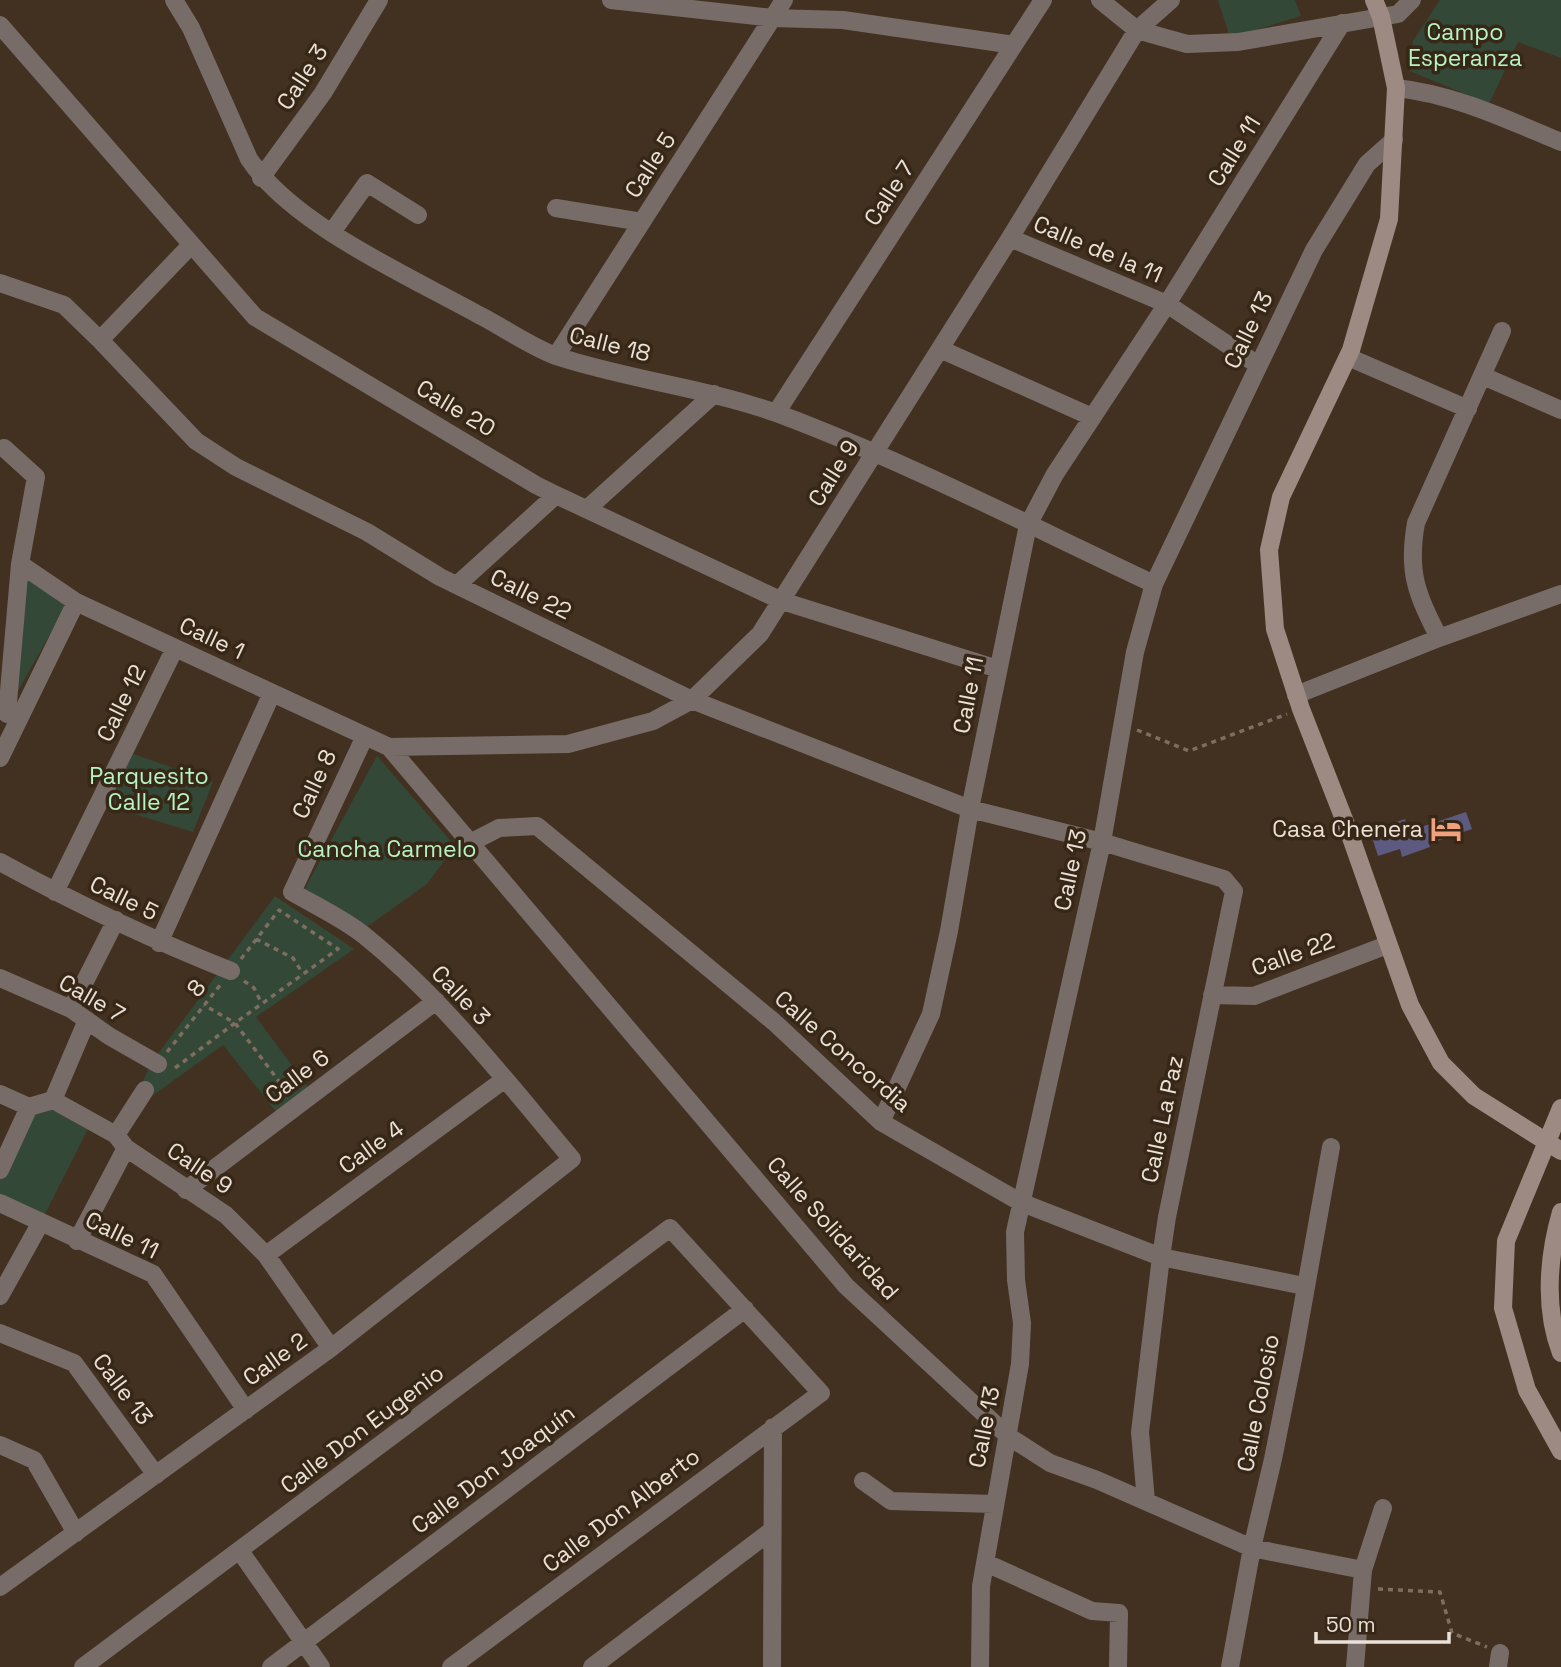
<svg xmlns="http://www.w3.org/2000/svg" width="1561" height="1667" font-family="'Space Grotesk',sans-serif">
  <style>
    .green { fill: #334837 }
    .building { fill: #5d5a81 }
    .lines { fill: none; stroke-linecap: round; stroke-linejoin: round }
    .path { stroke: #7d6e60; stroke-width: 3.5; stroke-dasharray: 5 5; stroke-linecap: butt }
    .street { stroke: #786c68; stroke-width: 18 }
    .secondary { stroke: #9d8a83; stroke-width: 18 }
    .labels { text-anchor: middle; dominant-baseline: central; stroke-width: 7; stroke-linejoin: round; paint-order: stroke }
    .park-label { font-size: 23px; fill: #b6f4c3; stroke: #372717 }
    .street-label { font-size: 23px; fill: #ece1d7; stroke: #372717 }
    .poi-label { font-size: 23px; fill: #ece1d7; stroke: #372717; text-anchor: end }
  </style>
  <rect width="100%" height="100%" fill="#423120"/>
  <path class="green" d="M 1218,0 L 1295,0 L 1301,16 L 1230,38 Z
    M 1440,0 L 1561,0 L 1561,58 L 1518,42 L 1489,104 L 1410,71 L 1413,41 Z
    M 24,576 L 66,606 L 15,696 Z
    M 131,753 L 213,782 L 193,832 L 105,805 Z
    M 377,756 L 455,846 L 427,884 L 368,926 L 304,890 Z
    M 275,896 L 354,949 L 256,1017 L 314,1095 L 282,1119 L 223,1045 L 127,1114 L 152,1062 Z
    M 34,1100 L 90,1125 L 41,1222 L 0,1203 L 0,1171 Z"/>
  <path class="building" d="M 1466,812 L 1472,829 L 1429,844 L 1430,847 L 1402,857 L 1400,849 L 1378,856 L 1370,831 L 1405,819 L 1409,831 Z"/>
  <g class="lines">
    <path class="path" d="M 1137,730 L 1189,751 L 1287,714
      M 256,939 L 293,958 L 303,974
      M 241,959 L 279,910 L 338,949 L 235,1023 L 287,1092
      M 244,981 L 254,988 L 262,1004
      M 167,1052 L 221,984
      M 175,1068 L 235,1023 L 204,1005
      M 1378,1589 L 1440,1592 L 1452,1633 L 1487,1647"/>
    <path class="street" d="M 174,0 L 191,28 L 249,159 C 293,225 409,276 479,315 C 503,327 534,349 559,357 C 630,380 707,388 779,414 C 907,462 1030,526 1154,584
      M 611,0 L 773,18 L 843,20 L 1014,45
      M 1100,0 L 1137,30 L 1187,44 L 1238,42 L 1398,14 L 1412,0
      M 0,25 L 255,317 L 536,485 L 556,495 L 782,601 L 998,669
      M 1396,88 C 1454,94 1508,120 1561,142
      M 261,178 L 323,93 L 379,0
      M 556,208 L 642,222
      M 332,232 L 367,183 L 418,215
      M 1010,238 L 1167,304 L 1258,365
      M 0,283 L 64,305 L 100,340 L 196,441 L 236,467 L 367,532 L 440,577 L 692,700 L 970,809 L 1102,842 L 1224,879 L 1234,891 L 1167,1217 L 1161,1257 L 1140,1432 L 1146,1501
      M 100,340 L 191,245
      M 940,349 L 1092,417
      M 556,356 L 784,0
      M 1348,357 L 1468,409
      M 1483,376 L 1561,410
      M 776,413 L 1043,0
      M 4,448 L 36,477 L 20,564 L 7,714
      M 587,509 L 714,394
      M 20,564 L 76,602 L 389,747 L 846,1286 L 1008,1436 L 1050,1463 L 1097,1480 L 1252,1548 L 1363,1570
      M 457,585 L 556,495
      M 1439,638 C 1417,594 1407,573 1416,523 L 1502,331
      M 1296,695 L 1439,638 L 1561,594
      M 389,747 L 568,744 L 653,721 L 692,700 L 760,634 L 1010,238 L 1137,30 L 1171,0
      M 0,758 L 76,602
      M 470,843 L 499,828 L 537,826 L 774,1022 L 881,1122 L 1020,1202 L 1161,1257 L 1304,1286
      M 0,862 C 75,903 152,940 231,971
      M 55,892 L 175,648
      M 159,943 L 272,693
      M 0,978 L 71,1009 L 109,1036 L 158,1064
      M 1212,995 L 1254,996 L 1387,945
      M 71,1009 L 116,920
      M 0,1094 L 29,1107 L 53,1100 L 116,1135 L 126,1148 L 226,1215 L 266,1255 L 331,1348
      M 53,1100 L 87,1020
      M 881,1122 L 931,1014 L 949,931 L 970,809 L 1028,525 L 1055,474 L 1167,304 L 1342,23
      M 116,1135 L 145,1090
      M 0,1170 L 29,1107
      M 186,1190 L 436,1001
      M 0,1203 L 153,1274 L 246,1410
      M 77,1241 L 126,1148
      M 266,1255 L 505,1079
      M 0,1296 L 41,1222
      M 0,1333 L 74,1363 L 156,1475
      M 0,1445 L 34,1460 L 76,1533
      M 863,1481 L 891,1501 L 994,1504
      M 240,1551 L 321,1667
      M 986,1563 L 1092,1611 L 1119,1613 L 1118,1667
      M 0,1587 L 331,1348 L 572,1159 C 507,1082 444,1000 365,936 C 344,919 316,906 292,892 L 365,736
      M 83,1667 L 670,1228 L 821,1393 L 451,1667
      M 271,1667 L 745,1309
      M 592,1667 L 771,1531
      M 772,1667 L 773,1427
      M 980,1667 L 981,1586 L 1020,1364 L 1022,1323 L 1016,1280 L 1015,1232 L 1102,842 L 1135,652 L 1154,584 L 1314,250 L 1367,164 L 1394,140
      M 1230,1667 L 1252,1548 L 1273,1459 L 1294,1354 L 1331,1147
      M 1355,1667 L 1363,1570 L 1383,1508
      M 1498,1667 L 1500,1653"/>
    <path class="secondary" d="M 1374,0 L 1381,17 L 1396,88 L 1389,219 L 1351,350 L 1281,497 L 1269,550 L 1275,629 L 1301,709 L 1349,832 L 1410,1005 L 1441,1063 L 1474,1096 L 1561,1151
      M 1561,1108 L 1506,1241 L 1503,1308 L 1527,1390 L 1561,1451
      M 1561,1212 C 1548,1257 1544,1309 1561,1353"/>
  </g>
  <defs>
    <g id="hotel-bare" transform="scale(2.415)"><path d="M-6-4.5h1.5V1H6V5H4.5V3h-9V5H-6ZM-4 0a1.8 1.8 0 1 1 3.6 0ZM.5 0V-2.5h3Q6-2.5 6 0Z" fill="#f1a17c" stroke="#372717" stroke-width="2.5" paint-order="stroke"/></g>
  </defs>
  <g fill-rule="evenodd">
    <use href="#hotel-bare" x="1446" y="829"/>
  </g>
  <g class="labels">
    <g class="park-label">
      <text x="1465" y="32">Campo<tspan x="1465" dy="26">Esperanza</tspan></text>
      <text x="149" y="776">Parquesito<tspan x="149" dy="26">Calle 12</tspan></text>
      <text x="387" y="849">Cancha Carmelo</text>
    </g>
    <g class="street-label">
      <text transform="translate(302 77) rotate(-57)">Calle 3</text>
      <text transform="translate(1234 151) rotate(-58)">Calle 11</text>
      <text transform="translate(650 165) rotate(-57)">Calle 5</text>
      <text transform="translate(889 193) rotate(-57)">Calle 7</text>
      <text transform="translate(1098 249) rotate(23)">Calle de la 11</text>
      <text transform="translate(1248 330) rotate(-64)">Calle 13</text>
      <text transform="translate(610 344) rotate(14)">Calle 18</text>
      <text transform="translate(456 408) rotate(31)">Calle 20</text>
      <text transform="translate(833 473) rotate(-58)">Calle 9</text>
      <text transform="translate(531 594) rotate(26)">Calle 22</text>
      <text transform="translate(212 638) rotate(25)">Calle 1</text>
      <text transform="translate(968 695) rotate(-79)">Calle 11</text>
      <text transform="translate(121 703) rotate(-64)">Calle 12</text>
      <text transform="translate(314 784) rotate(-65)">Calle 8</text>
      <text transform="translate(1070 870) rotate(-78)">Calle 13</text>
      <text transform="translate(124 898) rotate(26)">Calle 5</text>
      <text transform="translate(1293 954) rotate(-20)">Calle 22</text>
      <text transform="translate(196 988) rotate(-52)">8</text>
      <text transform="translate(461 995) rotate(46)">Calle 3</text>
      <text transform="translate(92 998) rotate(30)">Calle 7</text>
      <text transform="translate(843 1051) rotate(41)">Calle Concordia</text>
      <text transform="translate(297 1076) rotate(-37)">Calle 6</text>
      <text transform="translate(1162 1119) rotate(-78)">Calle La Paz</text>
      <text transform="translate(371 1147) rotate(-36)">Calle 4</text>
      <text transform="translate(200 1168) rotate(34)">Calle 9</text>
      <text transform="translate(833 1228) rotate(48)">Calle Solidaridad</text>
      <text transform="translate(122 1235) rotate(26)">Calle 11</text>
      <text transform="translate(275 1359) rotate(-36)">Calle 2</text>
      <text transform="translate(123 1389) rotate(53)">Calle 13</text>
      <text transform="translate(1258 1403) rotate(-79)">Calle Colosio</text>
      <text transform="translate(984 1427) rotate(-79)">Calle 13</text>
      <text transform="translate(362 1429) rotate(-37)">Calle Don Eugenio</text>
      <text transform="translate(493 1469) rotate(-37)">Calle Don Joaquín</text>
      <text transform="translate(621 1510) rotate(-37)">Calle Don Alberto</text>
    </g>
    <g class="poi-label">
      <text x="1423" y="829">Casa Chenera</text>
    </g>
  </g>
  <path d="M1316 1632v10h133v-10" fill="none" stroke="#ece1d7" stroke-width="3.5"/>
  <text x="1326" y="1632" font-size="21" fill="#ece1d7" stroke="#372717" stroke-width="5" paint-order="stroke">50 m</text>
</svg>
